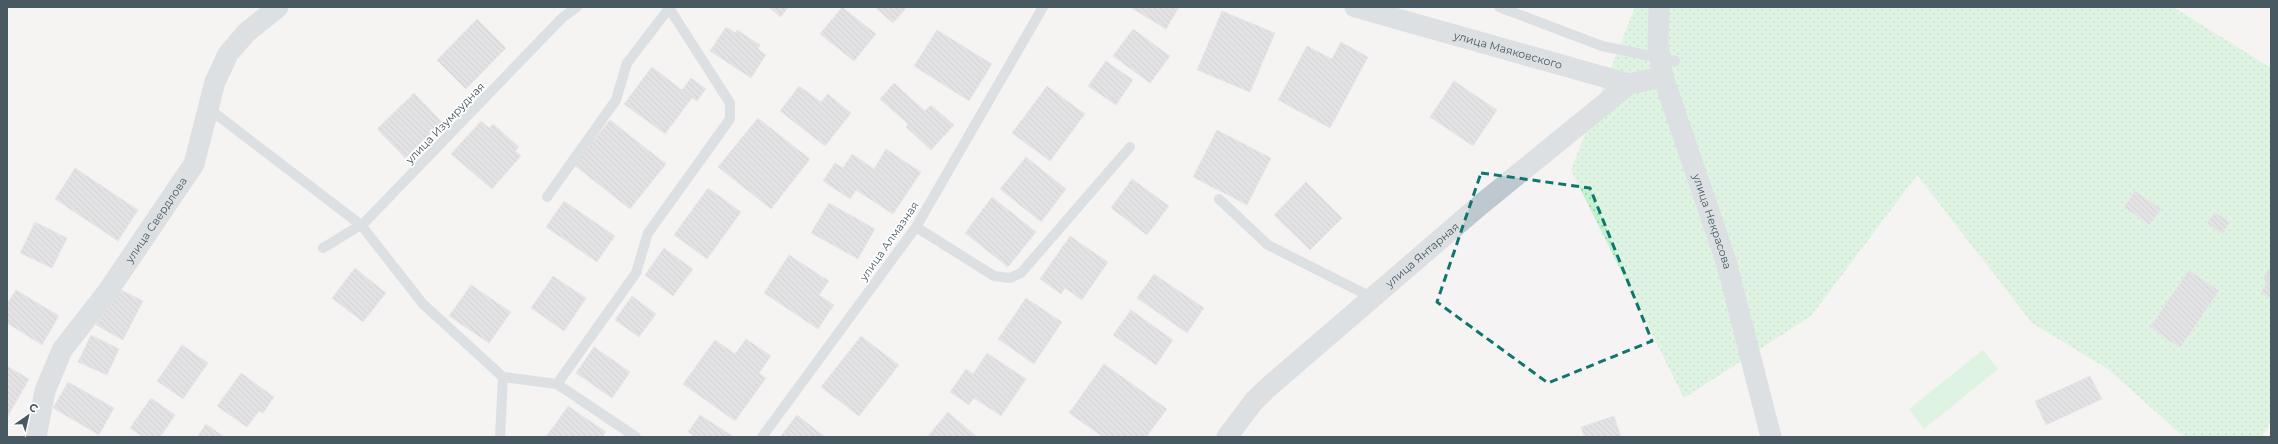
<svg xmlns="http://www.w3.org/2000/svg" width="2278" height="444" font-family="Montserrat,sans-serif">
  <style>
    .grass { fill: url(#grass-dots) }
    .park { fill: #c1f3cf }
    .building { fill: url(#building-back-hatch); stroke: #d6dade }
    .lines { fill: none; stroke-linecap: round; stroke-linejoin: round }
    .lane { stroke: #bdc9cf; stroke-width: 10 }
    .street { stroke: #bdc9cf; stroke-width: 21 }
    .marked { fill: none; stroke: #0f766e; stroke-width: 3; stroke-dasharray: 8 5; stroke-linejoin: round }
    .labels { text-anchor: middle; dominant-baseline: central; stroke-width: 3.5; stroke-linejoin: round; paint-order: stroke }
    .street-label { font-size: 11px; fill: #495962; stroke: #fff }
  </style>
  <defs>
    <pattern id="grass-dots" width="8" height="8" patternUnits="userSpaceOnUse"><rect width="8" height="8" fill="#c1f3cf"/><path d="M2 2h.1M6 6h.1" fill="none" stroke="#9fc8ab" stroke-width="1.8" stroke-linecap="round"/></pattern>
    <pattern id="building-back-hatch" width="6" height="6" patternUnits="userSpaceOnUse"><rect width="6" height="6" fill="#caced2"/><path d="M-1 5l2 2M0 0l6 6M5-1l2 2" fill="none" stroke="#a6aaae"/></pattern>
  </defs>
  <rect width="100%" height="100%" fill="#f5f3f3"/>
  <path class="grass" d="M 1635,7 L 2173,7 L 2271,68 L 2271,421 L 2262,437 L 2184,437 L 2108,369 L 2032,323 L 1917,175 L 1811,316 L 1684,398 L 1571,170 Z"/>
  <path class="park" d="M 1983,350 L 1998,369 L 1924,429 L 1909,409 Z"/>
  <path class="building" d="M 768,7 L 788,7 L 781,17 Z
    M 842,7 L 876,34 L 854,61 L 820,34 Z
    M 875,7 L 907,7 L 893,23 Z
    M 1130,7 L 1179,7 L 1166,29 Z
    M 1222,11 L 1275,33 L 1250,92 L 1197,70 Z
    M 477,19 L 506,48 L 466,89 L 437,60 Z
    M 726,27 L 736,33 L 737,30 L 760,45 L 758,49 L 766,55 L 751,78 L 710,51 Z
    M 1133,29 L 1170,56 L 1150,83 L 1113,56 Z
    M 937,30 L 992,64 L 969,101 L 914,66 Z
    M 1341,42 L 1368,57 L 1330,128 L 1278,100 L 1307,46 L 1332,59 Z
    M 1106,61 L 1133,80 L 1116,105 L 1088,86 Z
    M 652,67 L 682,90 L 691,78 L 706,89 L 697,101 L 692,98 L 665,134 L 624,104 Z
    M 1454,81 L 1497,110 L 1473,146 L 1430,117 Z
    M 894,83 L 925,111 L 931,105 L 954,125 L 931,150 L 906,127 L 908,124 L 880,99 Z
    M 799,86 L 821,102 L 828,94 L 851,113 L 825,146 L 780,111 Z
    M 1047,86 L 1085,114 L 1050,161 L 1012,133 Z
    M 414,93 L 442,122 L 405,158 L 377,129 Z
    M 758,118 L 810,159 L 771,209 L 718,167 Z
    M 610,120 L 666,164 L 630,209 L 574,165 Z
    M 481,121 L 489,128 L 493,124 L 519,147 L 515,151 L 521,156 L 492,189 L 451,154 Z
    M 1217,130 L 1271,158 L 1247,205 L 1193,177 Z
    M 886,149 L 921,172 L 893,214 L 856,190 L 850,199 L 823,181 L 835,163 L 843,168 L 852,154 L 874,169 Z
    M 1026,157 L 1066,189 L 1041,222 L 1000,189 Z
    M 75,168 L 138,210 L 118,241 L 55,199 Z
    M 1132,179 L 1169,206 L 1147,235 L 1111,208 Z
    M 1306,182 L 1342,218 L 1310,250 L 1274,215 Z
    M 708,188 L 741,212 L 707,259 L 674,235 Z
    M 2135,191 L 2161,209 L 2150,225 L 2124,207 Z
    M 992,197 L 1036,232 L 1008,267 L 965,233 Z
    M 564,201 L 615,236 L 597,262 L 546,227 Z
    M 829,203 L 875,229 L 858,259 L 811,233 Z
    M 2215,212 L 2230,222 L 2222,234 L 2207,223 Z
    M 35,222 L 67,238 L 52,268 L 20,253 Z
    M 1070,236 L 1108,262 L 1082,300 L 1065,288 L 1061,294 L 1040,279 Z
    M 664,248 L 693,269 L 673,296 L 645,275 Z
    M 789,255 L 829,281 L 819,295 L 834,305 L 818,329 L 764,293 Z
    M 355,268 L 386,293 L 363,322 L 332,298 Z
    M 2189,270 L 2219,291 L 2180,348 L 2150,327 Z
    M 1154,274 L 1204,308 L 1187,333 L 1137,298 Z
    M 553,276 L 586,298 L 564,331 L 531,308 Z
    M 2269,279 L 2271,280 L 2271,299 L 2261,292 Z
    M 471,285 L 511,312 L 489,343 L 449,316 Z
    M 115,287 L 143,301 L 123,340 L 96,325 Z
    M 16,290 L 59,316 L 42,345 L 7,323 L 7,304 Z
    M 632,296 L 656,314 L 639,337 L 615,320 Z
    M 1026,298 L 1062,322 L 1034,364 L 998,339 Z
    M 1131,310 L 1173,340 L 1156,365 L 1113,335 Z
    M 91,335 L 119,349 L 107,375 L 78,362 Z
    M 861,336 L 899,365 L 859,416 L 821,387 Z
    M 746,339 L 771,356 L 759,373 L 766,378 L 735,421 L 683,384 L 715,340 L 735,354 Z
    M 182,345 L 208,363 L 183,399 L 157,381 Z
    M 594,347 L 630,372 L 612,398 L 576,373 Z
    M 987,353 L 1026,379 L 1001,416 L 974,398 L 969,405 L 950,392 L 966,369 L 973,374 Z
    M 1104,364 L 1167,409 L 1146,437 L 1103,437 L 1069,413 Z
    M 7,366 L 29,379 L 8,416 L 7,415 Z
    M 241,373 L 274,397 L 263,413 L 259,411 L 247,427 L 217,406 Z
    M 2090,376 L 2102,399 L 2046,425 L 2035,401 Z
    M 68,382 L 114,408 L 99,435 L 53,408 Z
    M 151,398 L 175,415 L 160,437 L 143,437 L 130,428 Z
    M 568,406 L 606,432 L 602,437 L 546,437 Z
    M 948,412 L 977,437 L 927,437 Z
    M 700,415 L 734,437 L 692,437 L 693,435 L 688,432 Z
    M 797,415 L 825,437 L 780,437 Z
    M 1614,416 L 1621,437 L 1584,437 L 1581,427 Z
    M 206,424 L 224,437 L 197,437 Z"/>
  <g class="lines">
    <path class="lane" d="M 1499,7 L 1602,46 L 1675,61
      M 208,108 L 361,225 L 423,304 L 503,377 L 557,384 L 636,437
      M 547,197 L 616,100 L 627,63 L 670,7
      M 1219,199 L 1268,245 L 1373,298
      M 916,227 L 994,276 L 1010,278 L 1021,273 L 1130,147
      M 323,248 L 364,223 L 562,18 L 577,7
      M 2269,278 L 2271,274
      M 557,384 L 636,273 L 648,233 L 730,119 L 730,103 L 669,8
      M 500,437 L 503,377
      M 762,437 L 916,227 L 1043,7"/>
    <g class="street">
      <path id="s1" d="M 1355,7 L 1629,84 L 1663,77"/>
      <path id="s2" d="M 1659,7 L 1658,46 L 1663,77 L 1726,261 L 1771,437"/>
      <path id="s3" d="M 36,437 L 45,391 L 62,350 L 108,291 L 194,164 L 215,82 L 228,54 L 246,33 L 278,7"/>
      <path id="s4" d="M 1227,437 L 1254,401 L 1272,384 L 1479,206 L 1629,84"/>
    </g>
  </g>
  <path d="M0 0H2278V444H0ZM 1481,173 L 1590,188 L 1652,341 L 1548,383 L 1437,302 Z" fill="#f5f3f3" fill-opacity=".55" fill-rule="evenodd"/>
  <path class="marked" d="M 1481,173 L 1590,188 L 1652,341 L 1548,383 L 1437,302 Z"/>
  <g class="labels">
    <g class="street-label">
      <text stroke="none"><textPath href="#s1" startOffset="159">улица Маяковского</textPath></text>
      <text transform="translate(445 123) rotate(-46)">улица Изумрудная</text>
      <text stroke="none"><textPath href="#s3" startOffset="252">улица Свердлова</textPath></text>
      <text stroke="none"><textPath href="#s2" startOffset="223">улица Некрасова</textPath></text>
      <text transform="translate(889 241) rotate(-55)">улица Алмазная</text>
      <text stroke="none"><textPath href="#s4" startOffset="268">улица Янтарная</textPath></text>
    </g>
  </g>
  <rect width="2278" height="444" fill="none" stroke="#495962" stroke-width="16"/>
  <g transform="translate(28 416) rotate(34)" stroke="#ffffff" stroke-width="3" paint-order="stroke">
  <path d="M0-3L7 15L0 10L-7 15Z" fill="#495962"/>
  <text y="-6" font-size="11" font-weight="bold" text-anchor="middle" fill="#495962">С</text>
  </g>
</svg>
